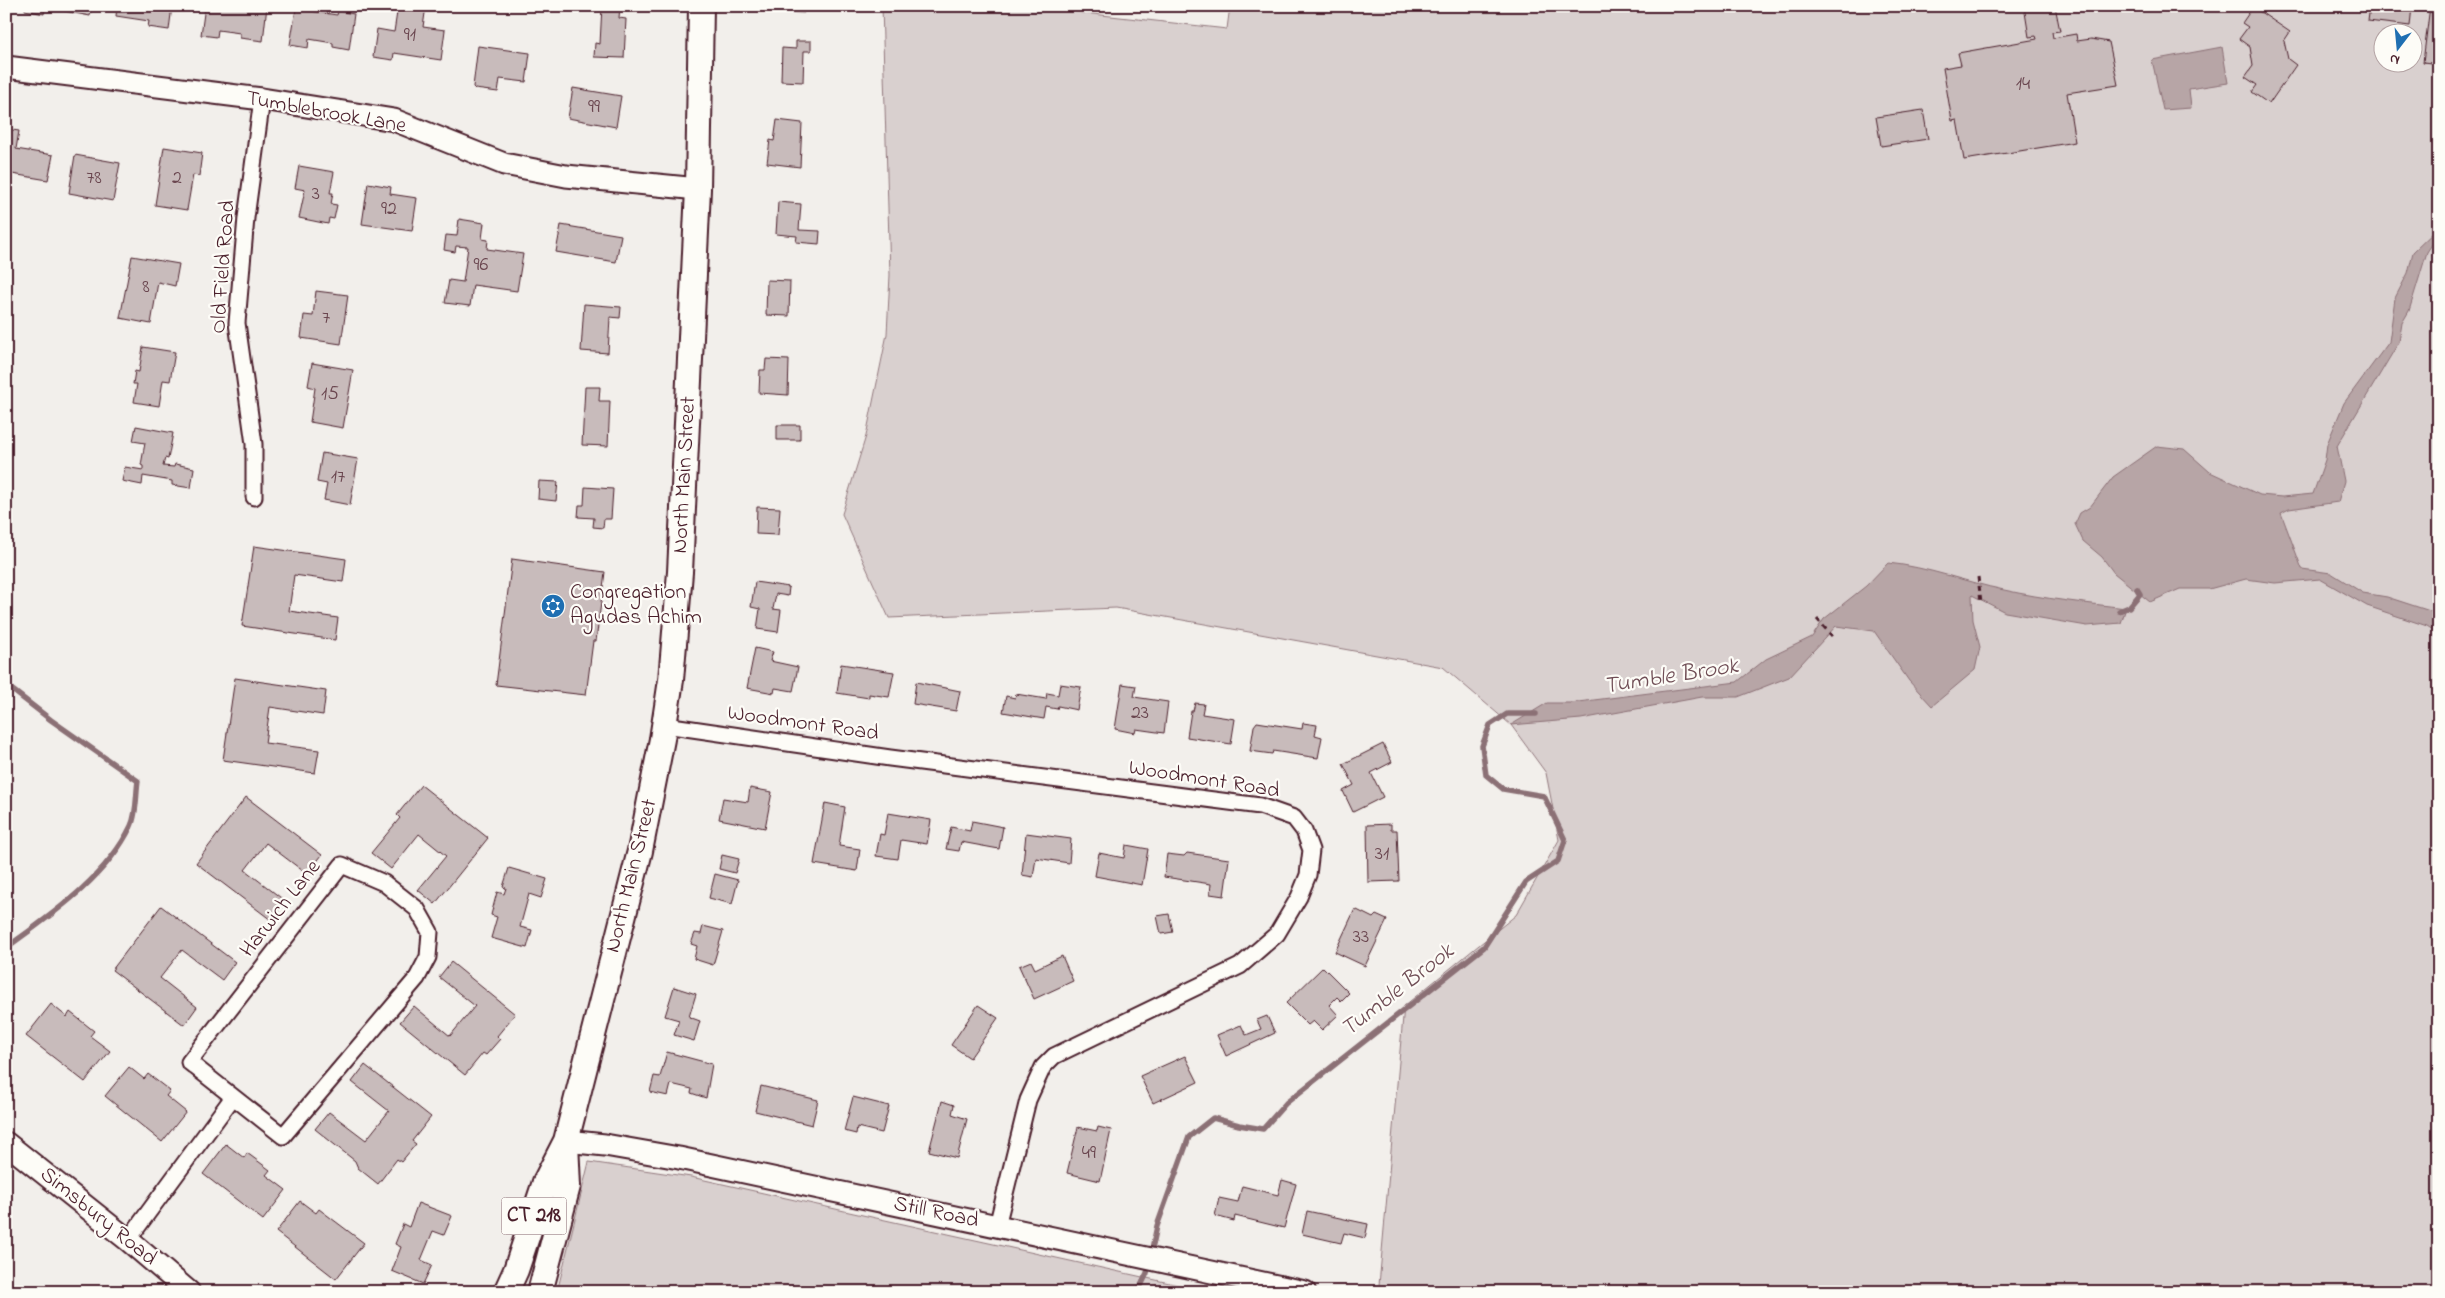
<svg xmlns="http://www.w3.org/2000/svg" width="2445" height="1298" font-family="'Indie Flower',sans-serif">
  <style>
    .green { fill: #d9d0cf; stroke: #92787d; fill-rule: evenodd }
    .water { fill: #b7a5a6; stroke: #8b6f75 }
    .lines { fill: none; stroke-linecap: round; stroke-linejoin: round }
    .stream { stroke: #8b6f75; stroke-width: 5.5 }
    .building { fill: #c8bbbb; stroke: #4a1f2b }
    .street-casing { stroke: #4a1f2b; stroke-width: 19 }
    .secondary-casing { stroke: #4a1f2b; stroke-width: 25 }
    .primary-casing { stroke: #4a1f2b; stroke-width: 28 }
    .path { stroke: #4a1f2b; stroke-width: 3; stroke-dasharray: 5 4; stroke-linecap: butt }
    .street { stroke: #fdfcf7; stroke-width: 15 }
    .secondary { stroke: #fdfcf7; stroke-width: 21 }
    .primary { stroke: #fdfcf7; stroke-width: 24 }
    .labels { text-anchor: middle; dominant-baseline: central; stroke-width: 4.5; stroke-linejoin: round; paint-order: stroke }
    .number-label { font-size: 20px; fill: #6a464f }
    .shield { fill: #fdfcf7; stroke: #806168; stroke-width: 1 }
    .shield-label { font-size: 21px; font-weight: bold; fill: #4a1f2b }
    .street-label { font-size: 22px; fill: #4a1f2b; stroke: #fdfcf7 }
    .poi-label { font-size: 22px; fill: #4a1f2b; stroke: #fdfcf7; text-anchor: start }
    .water-label { font-size: 24px; font-style: italic; fill: #704e56; stroke: #fdfcf7 }
  </style>
  <rect width="100%" height="100%" fill="#f2efeb"/>
  <filter id="ink" filterUnits="userSpaceOnUse"><feTurbulence type="fractalNoise" baseFrequency=".02" numOctaves="2"/><feDisplacementMap in="SourceGraphic" scale="10" xChannelSelector="R" yChannelSelector="G"/><feConvolveMatrix kernelMatrix="1 2 1 2 8 2 1 2 1" color-interpolation-filters="sRGB"/></filter>
  <g filter="url(#ink)">
    <path class="green" d="M 882,6 L 1021,6 L 1227,29 L 1230,6 L 2439,6 L 2439,1292 L 1411,1292 L 1379,1285 L 1404,1006 L 1516,915 L 1559,840 L 1546,773 L 1511,725 L 1443,667 L 1116,608 L 889,618 L 842,514 L 866,436 L 887,334 L 890,275 ZM 2382,32 L 2412,32 L 2412,62 L 2382,62 Z
      M 589,1162 L 691,1177 L 1210,1292 L 557,1292 Z"/>
    <path class="water" d="M 2222,47 L 2228,83 L 2189,89 L 2191,108 L 2163,110 L 2152,60 Z
      M 2439,227 L 2439,234 L 2427,252 L 2409,311 L 2402,323 L 2399,342 L 2337,446 L 2344,481 L 2338,502 L 2289,509 L 2281,513 L 2302,569 L 2331,573 L 2363,593 L 2387,597 L 2430,611 L 2439,617 L 2439,634 L 2427,626 L 2367,606 L 2320,579 L 2275,583 L 2246,579 L 2209,589 L 2180,589 L 2150,602 L 2114,573 L 2102,557 L 2083,541 L 2075,524 L 2080,513 L 2090,507 L 2113,477 L 2157,446 L 2184,449 L 2210,472 L 2260,495 L 2282,497 L 2313,494 L 2325,460 L 2327,444 L 2344,403 L 2389,342 L 2395,298 L 2408,273 L 2413,252 Z
      M 1888,563 C 1928,567 1965,582 2004,590 C 2044,599 2085,603 2126,608 L 2121,623 L 2087,626 L 2005,612 L 1972,595 L 1973,620 L 1980,647 L 1975,670 L 1932,706 L 1909,681 L 1874,631 L 1836,626 L 1789,677 L 1738,697 L 1702,697 L 1581,719 L 1511,725 L 1547,703 L 1570,703 L 1737,682 L 1766,659 L 1812,637 L 1824,619 L 1866,586 Z"/>
    <g class="lines">
      <path class="stream" d="M 2119,611 L 2129,607 L 2140,594 L 2137,589
        M 6,685 L 51,720 L 138,781 C 136,794 137,814 131,826 C 106,878 51,915 6,948
        M 1138,1292 L 1147,1273 L 1157,1226 L 1189,1137 L 1213,1118 L 1239,1125 L 1263,1129 L 1286,1103 L 1484,947 L 1526,882 L 1558,861 L 1565,840 L 1544,796 L 1503,789 L 1486,775 L 1482,746 L 1490,725 L 1507,714 L 1536,714"/>
    </g>
    <path class="building" d="M 25,6 L 45,6 L 44,14 L 25,10 Z
      M 63,6 L 92,6 L 90,16 L 64,11 Z
      M 117,6 L 172,6 L 169,30 L 148,27 L 149,21 L 116,16 Z
      M 205,6 L 267,6 L 263,41 L 240,38 L 240,33 L 218,30 L 217,37 L 201,35 Z
      M 398,6 L 426,6 L 423,27 L 445,30 L 441,60 L 394,53 L 393,60 L 373,57 L 377,29 L 394,32 Z
      M 602,6 L 620,6 L 619,18 L 626,19 L 624,58 L 594,57 L 595,43 L 600,44 Z
      M 784,6 L 804,6 L 804,13 L 784,12 Z
      M 2024,6 L 2055,6 L 2060,31 L 2052,32 L 2053,38 L 2076,34 L 2077,41 L 2091,39 L 2109,42 L 2118,85 L 2067,93 L 2075,142 L 1964,160 L 1957,120 L 1952,121 L 1943,68 L 1961,65 L 1958,53 L 2037,39 L 2036,36 L 2029,37 Z
      M 2370,6 L 2412,6 L 2410,26 L 2368,21 Z
      M 2430,6 L 2439,7 L 2439,64 L 2423,62 Z
      M 2253,7 L 2290,32 L 2284,41 L 2288,59 L 2296,65 L 2269,104 L 2252,92 L 2257,85 L 2245,77 L 2253,66 L 2250,47 L 2239,39 L 2248,27 L 2242,23 Z
      M 296,9 L 337,15 L 338,11 L 354,14 L 349,50 L 333,47 L 333,43 L 309,39 L 308,48 L 290,45 Z
      M 796,41 L 811,41 L 811,51 L 804,51 L 803,82 L 781,81 L 782,48 L 796,49 Z
      M 478,46 L 530,53 L 526,82 L 500,79 L 498,92 L 475,89 L 473,87 Z
      M 573,88 L 621,96 L 616,127 L 568,118 Z
      M 1923,110 L 1928,139 L 1881,146 L 1876,117 Z
      M 777,120 L 802,123 L 800,167 L 767,163 L 770,140 L 774,141 Z
      M 6,129 L 19,131 L 16,149 L 53,155 L 48,180 L 6,173 Z
      M 164,147 L 202,153 L 199,176 L 193,175 L 187,210 L 155,205 Z
      M 75,155 L 120,163 L 113,201 L 69,193 Z
      M 299,166 L 334,172 L 330,193 L 333,193 L 331,204 L 337,205 L 334,219 L 329,218 L 328,224 L 299,218 L 305,190 L 295,188 Z
      M 368,183 L 391,187 L 390,194 L 417,198 L 412,231 L 362,224 Z
      M 778,202 L 801,204 L 799,230 L 820,231 L 819,244 L 796,242 L 797,236 L 776,234 Z
      M 459,219 L 484,223 L 482,239 L 488,240 L 487,249 L 523,254 L 517,291 L 473,285 L 470,306 L 445,303 L 449,280 L 463,282 L 468,247 L 456,246 L 455,252 L 444,250 L 446,235 L 457,236 Z
      M 561,225 L 621,235 L 616,262 L 556,252 Z
      M 132,256 L 179,264 L 175,286 L 158,282 L 151,324 L 120,318 Z
      M 767,280 L 790,281 L 789,316 L 766,315 Z
      M 316,291 L 348,295 L 341,344 L 301,338 L 304,315 L 313,316 Z
      M 584,304 L 621,307 L 620,318 L 610,317 L 608,353 L 581,351 Z
      M 143,347 L 175,352 L 170,381 L 163,380 L 159,406 L 134,402 L 137,384 L 133,384 L 135,371 L 139,372 Z
      M 766,359 L 789,360 L 788,395 L 759,393 L 760,370 L 765,370 Z
      M 312,363 L 353,370 L 343,428 L 310,422 L 315,388 L 308,386 Z
      M 585,387 L 600,387 L 599,401 L 610,401 L 608,446 L 582,445 Z
      M 777,425 L 800,425 L 800,440 L 777,440 Z
      M 136,426 L 173,433 L 168,459 L 165,458 L 163,466 L 174,467 L 175,464 L 194,468 L 191,488 L 172,485 L 172,481 L 143,476 L 142,485 L 122,481 L 125,467 L 143,470 L 143,466 L 141,465 L 145,443 L 133,441 Z
      M 322,453 L 358,459 L 350,505 L 324,500 L 327,484 L 317,482 Z
      M 539,481 L 558,482 L 556,501 L 538,499 Z
      M 585,487 L 613,489 L 611,519 L 604,519 L 603,528 L 593,527 L 594,518 L 578,517 L 579,505 L 584,505 Z
      M 757,507 L 780,508 L 778,535 L 756,534 Z
      M 254,546 L 346,559 L 343,582 L 294,575 L 289,611 L 338,618 L 335,640 L 242,626 Z
      M 512,559 L 605,572 L 596,641 L 593,641 L 586,695 L 496,685 Z
      M 755,582 L 789,587 L 788,596 L 776,594 L 773,609 L 781,610 L 778,632 L 757,629 L 760,609 L 751,607 Z
      M 755,648 L 773,652 L 770,661 L 798,667 L 793,691 L 775,688 L 774,693 L 747,688 Z
      M 841,664 L 894,672 L 889,697 L 869,694 L 869,698 L 837,693 Z
      M 235,678 L 326,691 L 323,715 L 270,707 L 265,743 L 319,750 L 315,773 L 223,760 Z
      M 916,682 L 960,691 L 956,711 L 913,704 Z
      M 1060,684 L 1081,687 L 1077,710 L 1058,706 L 1057,709 L 1046,707 L 1044,719 L 1003,712 L 1006,696 L 1015,698 L 1016,694 L 1046,699 L 1047,693 L 1058,695 Z
      M 1122,684 L 1136,686 L 1134,697 L 1168,702 L 1164,733 L 1136,729 L 1135,733 L 1115,729 Z
      M 1195,703 L 1204,704 L 1202,714 L 1235,719 L 1231,744 L 1187,737 L 1191,711 L 1193,711 Z
      M 1257,722 L 1302,729 L 1303,723 L 1317,725 L 1315,735 L 1322,737 L 1318,758 L 1273,751 L 1272,754 L 1250,751 L 1254,726 Z
      M 1383,744 L 1392,762 L 1371,773 L 1383,797 L 1353,812 L 1343,791 L 1354,785 L 1343,764 Z
      M 421,785 L 488,838 L 435,904 L 418,890 L 446,856 L 419,834 L 391,869 L 371,853 L 400,818 L 397,815 Z
      M 750,788 L 772,792 L 765,828 L 719,819 L 723,798 L 748,802 Z
      M 246,797 L 322,855 L 307,874 L 266,843 L 245,870 L 285,901 L 271,920 L 196,863 Z
      M 825,803 L 845,807 L 839,846 L 860,849 L 857,871 L 814,864 Z
      M 888,813 L 931,820 L 927,844 L 901,840 L 898,859 L 876,856 L 880,834 L 884,835 Z
      M 972,821 L 1003,827 L 999,849 L 961,842 L 959,851 L 946,849 L 951,827 L 970,831 Z
      M 1391,824 L 1391,830 L 1397,830 L 1399,881 L 1368,882 L 1367,825 Z
      M 1026,833 L 1071,839 L 1069,863 L 1036,858 L 1033,877 L 1022,875 Z
      M 1126,845 L 1148,849 L 1142,885 L 1095,876 L 1099,853 L 1124,858 Z
      M 1187,853 L 1229,859 L 1224,896 L 1210,894 L 1211,884 L 1164,877 L 1167,854 L 1184,856 Z
      M 722,855 L 739,859 L 735,873 L 719,869 Z
      M 509,868 L 547,879 L 541,898 L 529,894 L 520,927 L 532,930 L 527,948 L 491,938 L 497,917 L 491,915 L 497,892 L 504,894 L 506,888 L 503,887 Z
      M 715,874 L 738,880 L 732,904 L 709,898 Z
      M 161,906 L 235,962 L 222,980 L 182,950 L 160,978 L 197,1007 L 184,1025 L 112,970 Z
      M 1355,909 L 1373,918 L 1376,915 L 1387,920 L 1365,966 L 1335,952 Z
      M 1169,914 L 1173,932 L 1161,934 L 1157,916 Z
      M 703,926 L 723,931 L 713,965 L 694,959 L 697,946 L 691,944 L 695,933 L 701,934 Z
      M 1062,956 L 1073,981 L 1034,999 L 1019,966 L 1031,961 L 1035,969 Z
      M 451,962 L 515,1014 L 497,1036 L 500,1039 L 486,1055 L 483,1053 L 465,1075 L 400,1022 L 414,1006 L 450,1036 L 475,1006 L 439,977 Z
      M 1323,967 L 1349,993 L 1341,1001 L 1337,997 L 1329,1005 L 1338,1015 L 1322,1030 L 1313,1021 L 1308,1025 L 1286,1003 Z
      M 674,987 L 696,994 L 689,1017 L 700,1021 L 694,1041 L 674,1035 L 679,1020 L 665,1016 Z
      M 51,1004 L 67,1017 L 70,1012 L 94,1031 L 90,1036 L 110,1051 L 85,1082 L 26,1036 Z
      M 978,1005 L 998,1018 L 970,1058 L 951,1045 Z
      M 1267,1016 L 1275,1033 L 1226,1056 L 1217,1035 L 1241,1025 L 1246,1035 L 1261,1029 L 1257,1020 Z
      M 667,1052 L 712,1064 L 706,1098 L 691,1093 L 692,1089 L 671,1084 L 668,1096 L 650,1092 L 654,1076 L 660,1077 Z
      M 1185,1056 L 1198,1082 L 1153,1103 L 1140,1076 Z
      M 365,1065 L 431,1117 L 412,1141 L 416,1144 L 401,1162 L 397,1159 L 378,1184 L 358,1168 L 355,1161 L 315,1129 L 329,1112 L 366,1140 L 389,1111 L 352,1082 Z
      M 129,1067 L 144,1079 L 148,1074 L 170,1091 L 166,1096 L 186,1112 L 162,1142 L 105,1096 Z
      M 761,1086 L 818,1100 L 812,1125 L 755,1111 Z
      M 853,1097 L 889,1106 L 882,1133 L 857,1127 L 856,1134 L 844,1131 Z
      M 942,1101 L 954,1105 L 952,1114 L 967,1119 L 957,1158 L 929,1151 Z
      M 1078,1127 L 1097,1131 L 1098,1127 L 1111,1130 L 1100,1181 L 1067,1173 Z
      M 226,1144 L 244,1158 L 247,1153 L 270,1170 L 266,1175 L 286,1190 L 263,1220 L 203,1174 Z
      M 1282,1180 L 1296,1184 L 1284,1228 L 1235,1216 L 1234,1221 L 1215,1216 L 1219,1198 L 1238,1202 L 1242,1186 L 1278,1195 Z
      M 300,1201 L 316,1213 L 319,1209 L 364,1243 L 336,1279 L 276,1232 Z
      M 418,1203 L 452,1216 L 444,1235 L 433,1231 L 421,1260 L 432,1265 L 423,1284 L 392,1271 L 401,1247 L 395,1244 L 403,1224 L 409,1227 Z
      M 1307,1211 L 1368,1224 L 1365,1238 L 1344,1233 L 1341,1243 L 1302,1234 Z"/>
    <g class="lines">
      <g class="street-casing">
        <path id="street" d="M 254,497 L 254,444 L 237,323 L 246,218 L 262,99
          M 665,725 L 890,758 L 1260,806 L 1294,818 L 1304,831 L 1311,850 L 1308,875 L 1299,897 L 1277,934 L 1240,966 L 1054,1056 L 1043,1067 L 1028,1100 L 997,1226
          M 342,865 L 384,883 L 417,909 L 430,932 L 428,957 L 417,978 L 283,1136 L 189,1062 Z
          M 128,1240 L 233,1097"/>
      </g>
      <g class="secondary-casing">
        <path id="secondary" d="M 6,67 L 262,99 L 394,120 L 504,164 L 566,176 L 698,189
          M 566,1141 L 605,1145 L 679,1158 L 1305,1292
          M 6,1143 L 128,1240 L 189,1292"/>
      </g>
      <g class="primary-casing">
        <path id="primary" d="M 506,1292 L 516,1270 L 545,1182 L 566,1141 L 640,851 L 662,739 L 671,680 L 680,572 L 698,189 L 701,6
          M 540,1292 L 568,1186 L 566,1143"/>
      </g>
      <path class="path" d="M 1978,577 L 1981,602
        M 1817,619 L 1832,636"/>
      <use href="#street" class="street"/>
      <use href="#secondary" class="secondary"/>
      <use href="#primary" class="primary"/>
    </g>
  </g>
  <defs>
    <g id="synagogue-disc" transform="scale(1.25)"><circle r="9.5" fill="#1f6fb2" stroke="#fdfcf7"/><path d="M0-6.5L5.6 3.2H-5.6ZM0 6.5L5.6-3.2H-5.6Z" fill="#fff"/></g>
  </defs>
  <g fill-rule="evenodd">
    <use href="#synagogue-disc" x="553" y="606"/>
  </g>
  <g class="labels">
    <g class="number-label">
      <text x="410" y="35">91</text>
      <text x="2023" y="84">14</text>
      <text x="594" y="107">99</text>
      <text x="94" y="178">78</text>
      <text x="177" y="178">2</text>
      <text x="316" y="194">3</text>
      <text x="389" y="209">92</text>
      <text x="481" y="265">96</text>
      <text x="146" y="287">8</text>
      <text x="326" y="318">7</text>
      <text x="330" y="394">15</text>
      <text x="338" y="477">17</text>
      <text x="1140" y="713">23</text>
      <text x="1382" y="854">31</text>
      <text x="1361" y="937">33</text>
      <text x="1089" y="1153">49</text>
    </g>
    <rect class="shield" x="501.5" y="1197.5" width="65" height="37" rx="4"/>
    <g class="shield-label">
      <text x="534" y="1216">CT 218</text>
    </g>
    <g class="street-label">
      <text transform="translate(326 113) rotate(10)">Tumblebrook Lane</text>
      <text transform="translate(224 267) rotate(-86)">Old Field Road</text>
      <text transform="translate(685 475) rotate(-87)">North Main Street</text>
      <text transform="translate(803 724) rotate(8)">Woodmont Road</text>
      <text transform="translate(1204 780) rotate(9)">Woodmont Road</text>
      <text transform="translate(632 876) rotate(-76)">North Main Street</text>
      <text transform="translate(281 909) rotate(-52)">Harwich Lane</text>
      <text transform="translate(936 1213) rotate(12)">Still Road</text>
      <text transform="translate(98 1217) rotate(39)">Simsbury Road</text>
    </g>
    <g class="poi-label">
      <text x="570" y="593">Congregation<tspan x="570" dy="25">Agudas Achim</tspan></text>
    </g>
    <g class="water-label">
      <text transform="translate(1671 677) rotate(-9)">Tumble Brook</text>
      <text transform="translate(1398 991) rotate(-38)">Tumble Brook</text>
    </g>
  </g>
  <rect width="2445" height="1298" fill="none" stroke="#fdfcf7" stroke-width="25"/>
  <rect x="12" y="12" width="2420" height="1273" fill="none" stroke="#4a1f2b" stroke-width="2" filter="url(#ink)"/>
  <g transform="translate(2398 48) rotate(196)"><circle r="24" fill="#fdfcf7" stroke="#b5a4a5"/>
  <path d="M0-4L9 19L0 12L-9 19Z" fill="#1f6fb2"/>
  <text y="-8" font-size="14" font-weight="bold" text-anchor="middle" fill="#4a1f2b">N</text>
  </g>
</svg>
